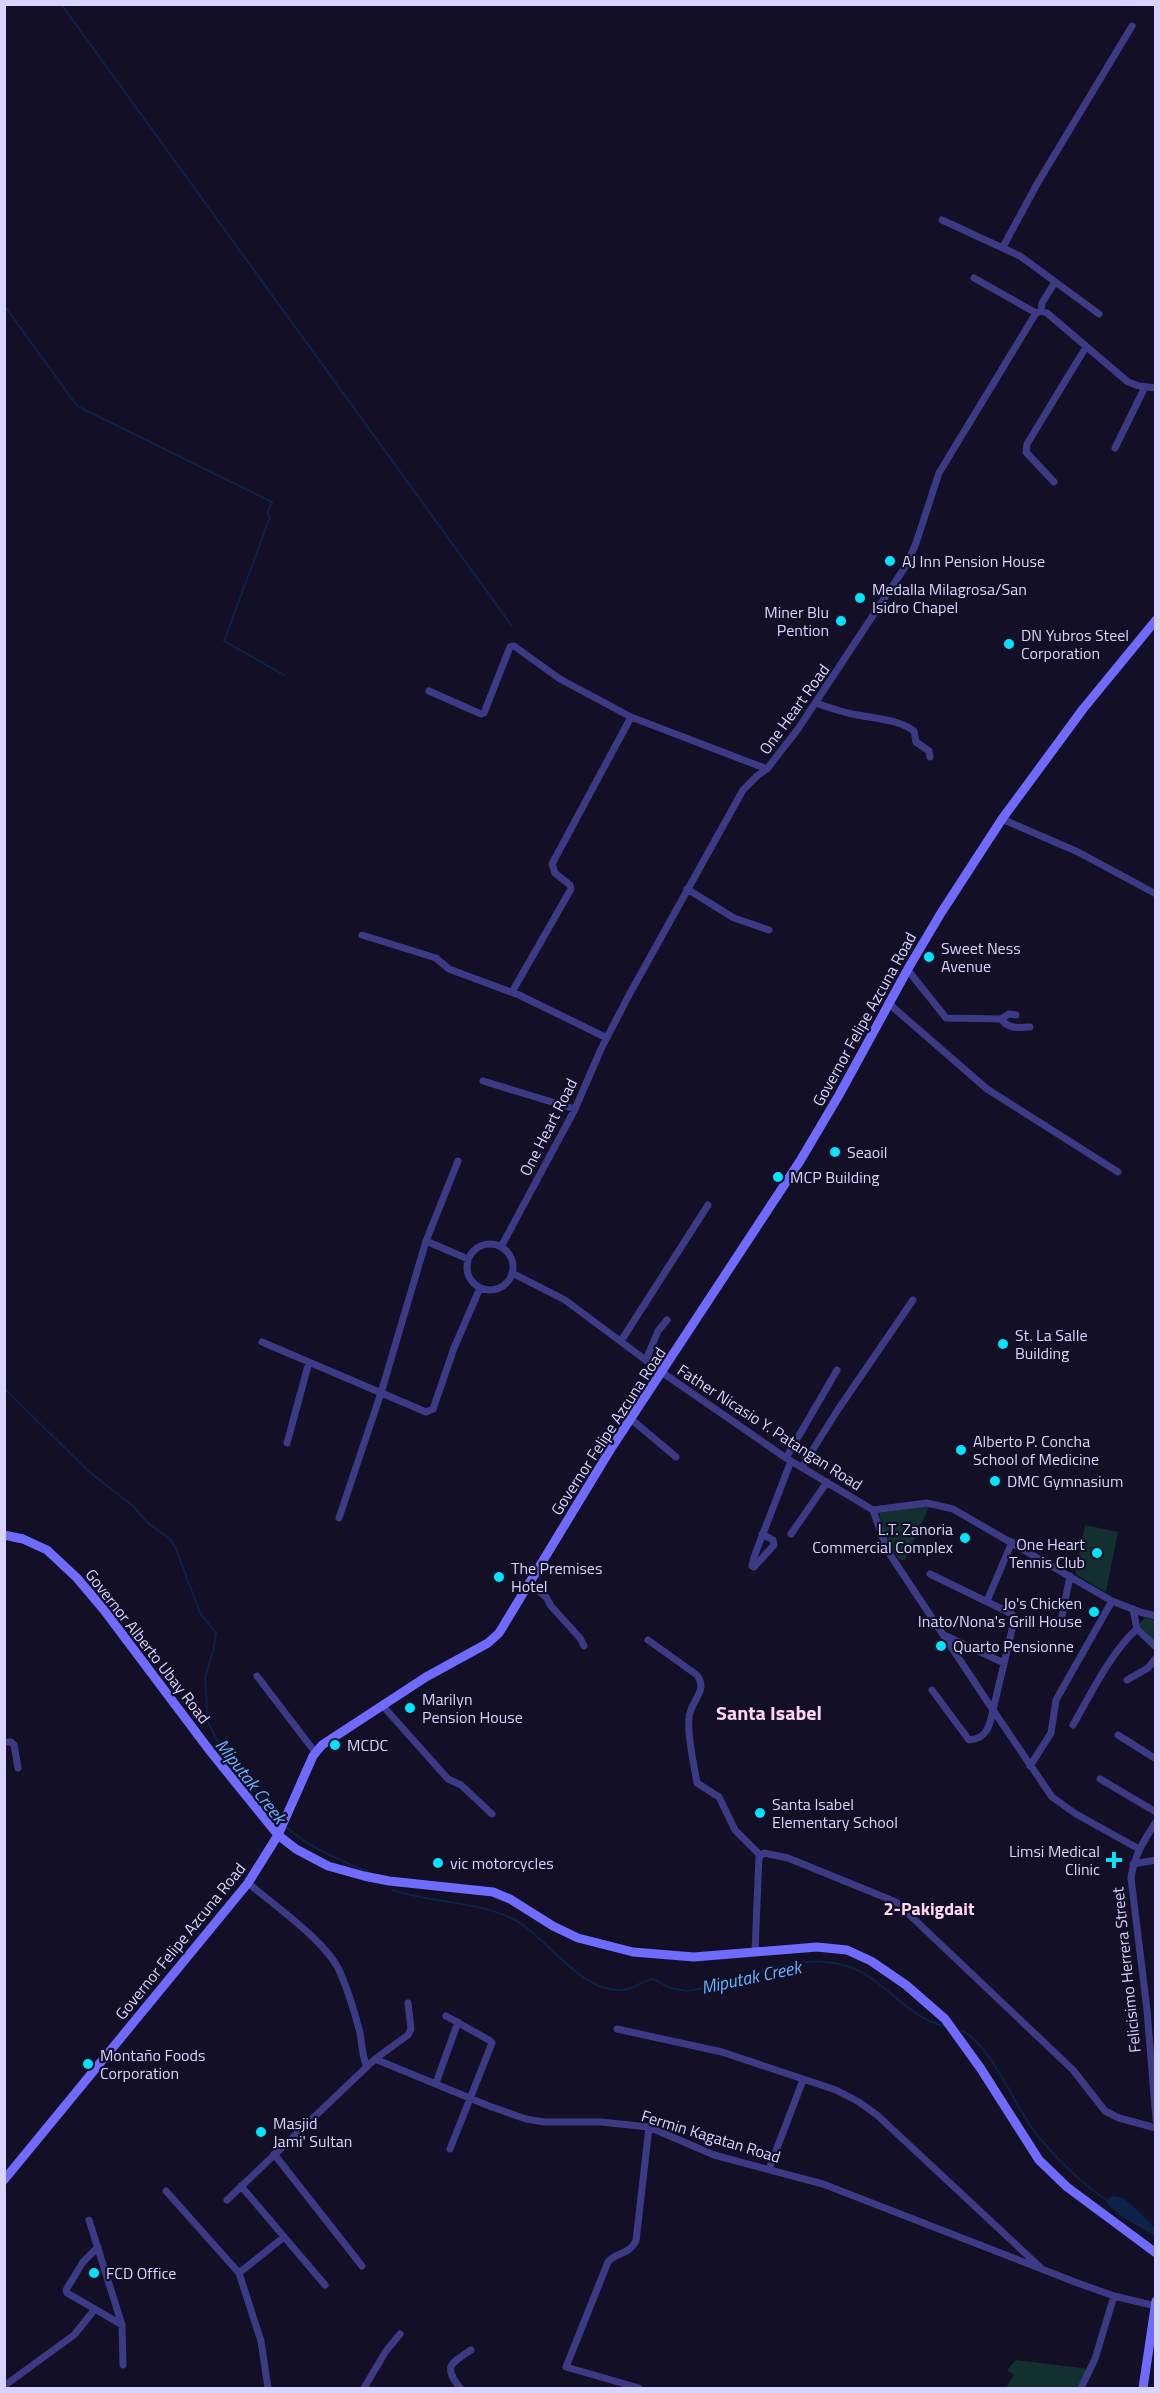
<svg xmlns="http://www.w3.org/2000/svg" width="1160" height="2393" font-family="'Titillium Web',sans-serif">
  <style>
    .green { fill: #12302f }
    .water { fill: #0c2248 }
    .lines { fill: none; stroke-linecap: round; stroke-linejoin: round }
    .stream { stroke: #0c2248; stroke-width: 2 }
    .street { stroke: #3d3a85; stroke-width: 7 }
    .secondary { stroke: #6f6bff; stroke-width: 9 }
    .poi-dot { fill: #00e5ff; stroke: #130f26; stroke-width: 2 }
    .labels { text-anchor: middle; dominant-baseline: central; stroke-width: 4.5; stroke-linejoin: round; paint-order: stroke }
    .poi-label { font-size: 16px; fill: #d9d4ff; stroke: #130f26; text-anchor: start }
    .street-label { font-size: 16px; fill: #d9d4ff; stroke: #130f26 }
    .water-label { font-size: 18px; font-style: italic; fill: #62b6ff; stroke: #130f26 }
    .neighbourhood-label { font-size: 18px; font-weight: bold; fill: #ffd6f0; stroke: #130f26 }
    .quarter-label { font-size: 20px; font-weight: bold; fill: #ffd6f0; stroke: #130f26 }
  </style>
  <rect width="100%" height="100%" fill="#130f26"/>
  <path class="green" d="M 918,1507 L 929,1507 L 905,1560 L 900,1560 L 887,1545 L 879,1513 Z
    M 1085,1525 L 1118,1532 L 1106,1592 L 1075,1574 Z
    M 1145,1618 L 1155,1620 L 1155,1644 L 1140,1630 L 1139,1624 Z
    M 1016,2360 L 1089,2369 L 1077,2388 L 1006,2388 L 1014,2375 L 1007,2370 Z"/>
  <path class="water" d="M 1113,2196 C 1130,2197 1142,2217 1155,2227 L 1155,2236 L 1119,2215 L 1107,2203 L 1108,2198 Z"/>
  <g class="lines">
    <path class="stream" d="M 61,4 L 512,626
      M 4,305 L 77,406 L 272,502 L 267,514 L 270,517 L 224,641 L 284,675
      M 4,1388 L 87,1470 L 133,1506 L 148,1523 L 170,1539 L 176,1549 L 200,1613 L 216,1633 L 214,1647 L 205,1678 L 208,1722 L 219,1744 L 280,1821
      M 284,1825 C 306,1846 340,1861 368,1871
      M 393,1890 C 431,1903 473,1901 509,1917 C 547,1934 579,1994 623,1990 C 635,1989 641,1981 653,1979 L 671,1988 L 687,1991 C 743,1983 807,1942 863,1973 C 891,1989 911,2018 944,2026
      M 962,2031 C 989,2043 1014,2103 1032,2128 C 1053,2156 1080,2182 1109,2202"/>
    <path class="street" d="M 942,220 L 1020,256 L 1099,314
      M 1003,247 L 1037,184 L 1132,26
      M 974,278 L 1036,313
      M 1041,311 L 1042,303 L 1055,282
      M 1115,448 L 1145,387
      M 1054,482 L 1026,452 L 1027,444 L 1086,347
      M 429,691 L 481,714 L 484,713 L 510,647 L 514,646 L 560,679 L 631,717 L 767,769
      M 816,703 C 830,708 844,713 858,715 C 877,719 897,719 914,731 L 916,742 L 929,751 L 930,757
      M 1002,819 L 1078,852 L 1156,894
      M 687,889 L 734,918 L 769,930
      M 362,935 L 436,958 L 449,969 L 519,995 L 607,1038
      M 907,969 L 946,1018 L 1001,1019 C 1009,1029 1017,1028 1030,1027
      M 512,992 L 571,889 L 570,885 L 555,873 L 552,864 L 631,717
      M 888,1003 L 987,1089 L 1118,1172
      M 1001,1019 L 1009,1014 L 1016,1015
      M 483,1081 L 575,1109
      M 426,1241 L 468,1259
      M467 1267a23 23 0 1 1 46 0a23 23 0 1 1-46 0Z
      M 501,1247 L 575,1109 L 601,1049 L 629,995 L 743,790 L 757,776 L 767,769 L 798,729 L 907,564 L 916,543 L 939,473 L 1036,313 L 1041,311 L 1047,313 L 1128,382 L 1139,386 L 1156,388
      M 512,1273 L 565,1300 L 663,1373 L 786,1458 L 873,1510 L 927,1503 L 953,1509 L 1112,1601 L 1140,1612 L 1156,1616
      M 621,1341 L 708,1205
      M 262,1342 L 426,1412 L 433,1409 L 454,1348 L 480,1288
      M 646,1360 L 658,1331 L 667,1320
      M 631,1419 L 676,1457
      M 287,1443 L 309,1362
      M 786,1458 L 837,1370
      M 802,1467 L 837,1411 L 913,1300
      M 873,1510 L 887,1550 L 993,1710 C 990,1725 987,1739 969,1740 L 932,1690
      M 339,1518 L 381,1393 L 426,1241 L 458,1161
      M 791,1534 L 827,1482
      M 754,1567 L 752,1566 L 754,1557 L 791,1461
      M 754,1567 L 774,1545 L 773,1540 L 762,1534
      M 930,1574 L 1012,1614 L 1014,1621 L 993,1710 L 1052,1797 L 1076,1814 L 1139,1849
      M 531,1584 L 546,1597 L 551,1606 L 580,1638 L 584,1646
      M 987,1601 L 1012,1542
      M 1133,1609 L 1137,1629 L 1156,1647
      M 1062,1616 L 1070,1576
      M 944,1635 L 1004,1663
      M 648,1640 L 697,1675 C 709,1691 690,1701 689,1718 C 687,1737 694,1764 697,1783 L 719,1797 L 735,1830 L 760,1855
      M 257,1676 L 315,1752
      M 1127,1680 L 1148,1668 L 1156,1658
      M 382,1705 L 448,1779 L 461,1785 L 492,1814
      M 1073,1725 C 1089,1697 1113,1649 1137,1629
      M 1118,1735 L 1156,1759
      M 4,1742 L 11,1742 L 14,1745 L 18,1768
      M 1030,1766 L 1051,1733 L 1056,1700 L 1112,1601
      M 1100,1779 L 1156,1812
      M 1156,1822 C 1144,1840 1134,1856 1131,1878 L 1147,2010 L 1156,2120
      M 1133,1864 L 1156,1860
      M 248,1883 C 274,1905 327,1942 340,1972 C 348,1991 355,2013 360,2033 C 362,2044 362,2054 366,2065
      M 755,1951 L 759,1857 L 764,1853 L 788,1858 L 896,1902 L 1073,2070 L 1105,2111 L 1119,2118 L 1156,2128
      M 446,2016 L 489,2040 L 492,2043 L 450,2149
      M 617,2029 L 722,2052 L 836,2090 L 859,2102 L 877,2115 L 1041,2268
      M 375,2059 L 408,2035 L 411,2029 L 408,2003
      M 436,2083 L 458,2022
      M 274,2154 L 362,2266
      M 769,2169 L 803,2080
      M 241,2186 L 325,2285
      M 166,2191 L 239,2273 L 261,2341 L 268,2388
      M 227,2200 L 375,2059 L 489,2106 L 526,2119 L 544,2122 L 601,2122 L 649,2127 L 714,2155 L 823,2184 L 1075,2282 L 1114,2296 L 1156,2306
      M 89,2220 L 122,2325 L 123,2365
      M 239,2273 L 284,2237
      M 95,2309 L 67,2293 L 66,2290 L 83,2262 L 98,2247
      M 4,2386 L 74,2335 L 95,2309 L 122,2325
      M 364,2388 L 386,2351 L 400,2334
      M 460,2388 C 443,2366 450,2364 471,2350
      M 639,2388 L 566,2367 L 608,2262 C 617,2251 628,2256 636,2241 L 649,2127
      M 1081,2388 L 1095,2359 L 1114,2296"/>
    <path class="secondary" d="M 4,1535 L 23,1539 L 47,1550 L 77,1578 L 104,1610 L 210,1751 L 278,1835 L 296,1849 L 328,1866 L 364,1876 L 389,1881 L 493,1892 L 510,1899 L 553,1926 L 578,1938 L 633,1952 L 694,1957 L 817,1947 L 847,1950 L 871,1961 L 906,1985 L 945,2019 L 981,2069 L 1039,2160 L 1067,2187 L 1156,2253
      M 4,2180 L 248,1883 L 278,1835 L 313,1756 L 322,1745 L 426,1677 L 488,1643 L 499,1633 L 612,1447 L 800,1161 L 839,1095 L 909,967 L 941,913 L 1002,819 L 1083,709 L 1156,620
      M 1143,2388 L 1156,2301"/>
  </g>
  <g class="poi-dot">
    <circle cx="890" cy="561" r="6"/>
    <circle cx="860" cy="598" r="6"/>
    <circle cx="841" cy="621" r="6"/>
    <circle cx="1009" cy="644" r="6"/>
    <circle cx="929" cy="957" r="6"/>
    <circle cx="835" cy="1152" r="6"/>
    <circle cx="778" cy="1177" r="6"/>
    <circle cx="1003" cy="1344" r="6"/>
    <circle cx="961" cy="1450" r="6"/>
    <circle cx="995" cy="1481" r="6"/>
    <circle cx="965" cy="1538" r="6"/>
    <circle cx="1097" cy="1553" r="6"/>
    <circle cx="499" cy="1577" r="6"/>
    <circle cx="1094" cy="1612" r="6"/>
    <circle cx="941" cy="1646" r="6"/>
    <circle cx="410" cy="1708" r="6"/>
    <circle cx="335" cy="1745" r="6"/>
    <circle cx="760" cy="1813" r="6"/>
    <path d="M1111 1851h6v6h6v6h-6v6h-6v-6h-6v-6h6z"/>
    <circle cx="438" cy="1863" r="6"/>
    <circle cx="88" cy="2064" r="6"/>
    <circle cx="261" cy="2132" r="6"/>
    <circle cx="94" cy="2273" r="6"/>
  </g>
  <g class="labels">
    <g class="poi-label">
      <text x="902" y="561">AJ Inn Pension House</text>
      <text x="872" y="589">Medalla Milagrosa/San<tspan x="872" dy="18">Isidro Chapel</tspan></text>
      <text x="829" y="612" text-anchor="end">Miner Blu<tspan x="829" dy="18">Pention</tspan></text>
      <text x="1021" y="635">DN Yubros Steel<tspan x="1021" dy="18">Corporation</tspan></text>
      <text x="941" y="948">Sweet Ness<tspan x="941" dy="18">Avenue</tspan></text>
      <text x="847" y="1152">Seaoil</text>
      <text x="790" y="1177">MCP Building</text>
      <text x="1015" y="1335">St. La Salle<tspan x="1015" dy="18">Building</tspan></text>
      <text x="973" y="1441">Alberto P. Concha<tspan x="973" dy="18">School of Medicine</tspan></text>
      <text x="1007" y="1481">DMC Gymnasium</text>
      <text x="953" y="1529" text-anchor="end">L.T. Zanoria<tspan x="953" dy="18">Commercial Complex</tspan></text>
      <text x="1085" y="1544" text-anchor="end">One Heart<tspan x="1085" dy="18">Tennis Club</tspan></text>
      <text x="511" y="1568">The Premises<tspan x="511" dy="18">Hotel</tspan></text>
      <text x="1082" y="1603" text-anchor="end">Jo's Chicken<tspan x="1082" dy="18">Inato/Nona's Grill House</tspan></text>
      <text x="953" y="1646">Quarto Pensionne</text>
      <text x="422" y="1699">Marilyn<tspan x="422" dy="18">Pension House</tspan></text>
      <text x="347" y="1745">MCDC</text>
      <text x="772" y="1804">Santa Isabel<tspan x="772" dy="18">Elementary School</tspan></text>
      <text x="1100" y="1851" text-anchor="end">Limsi Medical<tspan x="1100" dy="18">Clinic</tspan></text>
      <text x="450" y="1863">vic motorcycles</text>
      <text x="100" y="2055">Montaño Foods<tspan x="100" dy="18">Corporation</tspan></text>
      <text x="273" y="2123">Masjid<tspan x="273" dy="18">Jami' Sultan</tspan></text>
      <text x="106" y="2273">FCD Office</text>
    </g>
    <g class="street-label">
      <text transform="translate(794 709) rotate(-54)">One Heart Road</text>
      <text transform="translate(864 1019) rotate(-61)">Governor Felipe Azcuna Road</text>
      <text transform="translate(548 1127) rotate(-63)">One Heart Road</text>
      <text transform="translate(770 1427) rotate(33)">Father Nicasio Y. Patangan Road</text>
      <text transform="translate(608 1431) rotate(-57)">Governor Felipe Azcuna Road</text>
      <text transform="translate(148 1646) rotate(52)">Governor Alberto Ubay Road</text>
      <text transform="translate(180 1941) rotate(-51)">Governor Felipe Azcuna Road</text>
      <text transform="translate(1126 1970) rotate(-96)">Felicisimo Herrera Street</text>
      <text transform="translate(711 2136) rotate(17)">Fermin Kagatan Road</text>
    </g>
    <g class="water-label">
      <text transform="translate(251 1781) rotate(52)">Miputak Creek</text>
      <text transform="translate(751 1977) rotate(-12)">Miputak Creek</text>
    </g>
    <g class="neighbourhood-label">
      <text x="929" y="1908">2-Pakigdait</text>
    </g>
    <g class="quarter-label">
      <text x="769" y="1712">Santa Isabel</text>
    </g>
  </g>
  <rect width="1160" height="2393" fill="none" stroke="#d9d4ff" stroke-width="12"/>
</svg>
